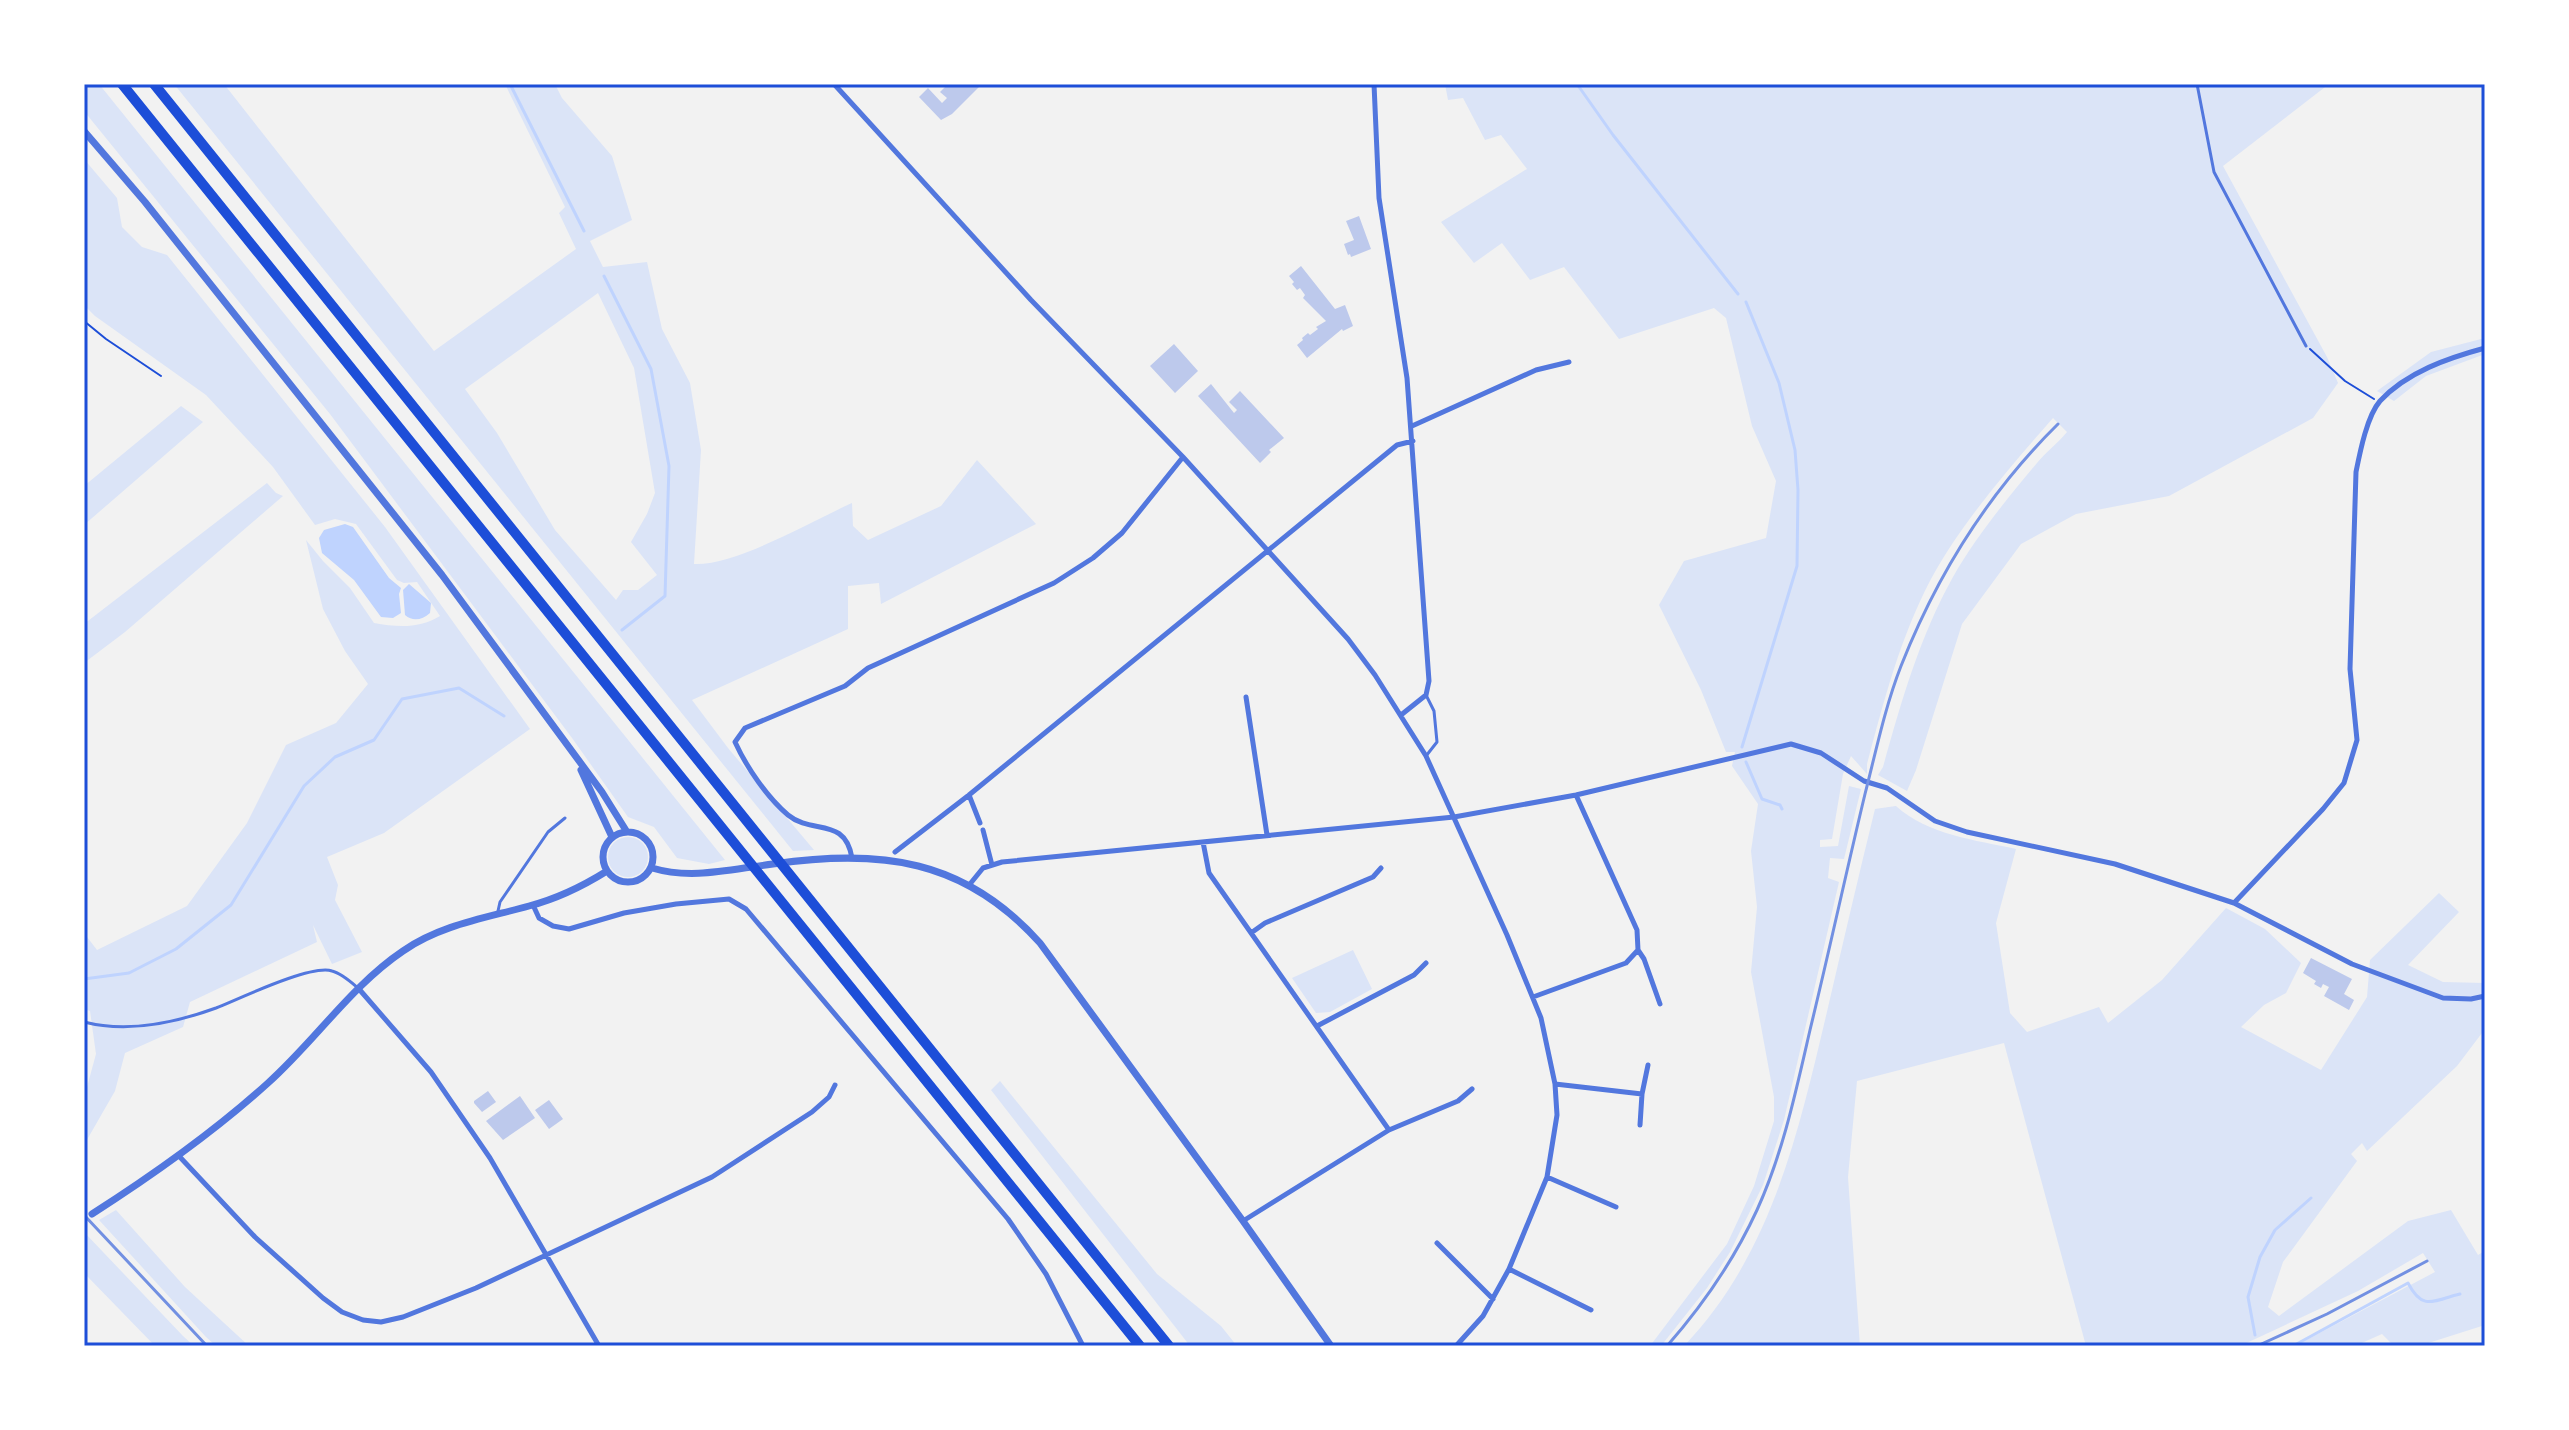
<svg xmlns="http://www.w3.org/2000/svg" width="2569" height="1430" font-family="Ubuntu,sans-serif">
  <style>
    .green { fill: #dbe4f7; fill-rule: evenodd }
    .water { fill: #bfd3fe }
    .lines { fill: none; stroke-linecap: round; stroke-linejoin: round }
    .stream { stroke: #bfd3fe; stroke-width: 3 }
    .building { fill: #bdc9ec }
    .path { stroke: #1d4ed8; stroke-width: 2 }
    .service { stroke: #5277de; stroke-width: 3 }
    .minor { stroke: #5277de; stroke-width: 5 }
    .tertiary { stroke: #5277de; stroke-width: 7 }
    .motorway { stroke: #1d4ed8; stroke-width: 10 }
    .rail { stroke: #7290e2; stroke-width: 3 }
    .neatline { fill: none; stroke: #1d4ed8; stroke-width: 3 }
  </style>
  <rect width="100%" height="100%" fill="#f2f2f2"/>
  <path class="green" d="M 84,84 L 99,84 L 725,860 L 709,864 L 677,858 L 654,827 L 628,817 L 572,738 L 330,414 L 84,111 Z
    M 174,84 L 224,84 L 434,351 L 576,249 L 559,213 L 565,207 L 505,84 L 555,84 L 562,98 L 612,156 L 632,220 L 590,241 L 603,267 L 647,262 L 662,329 L 690,383 L 701,450 L 694,564 C 735,566 812,521 852,503 L 853,526 L 868,540 L 941,506 L 977,460 L 1036,524 L 881,604 L 879,583 L 848,586 L 848,629 L 692,700 L 728,748 L 814,850 L 793,851 ZM 598,293 L 634,368 L 655,493 L 647,514 L 631,542 L 657,575 L 638,590 L 623,590 L 616,600 L 555,530 L 497,433 L 465,389 Z
    M 1445,84 L 2329,84 L 2223,166 L 2327,357 L 2338,383 L 2313,418 L 2169,496 L 2076,514 L 2021,544 L 1962,624 L 1916,770 L 1907,791 L 1878,775 L 1883,767 C 1901,702 1920,636 1953,577 C 1976,536 2008,498 2037,463 C 2046,452 2058,443 2067,432 L 2053,418 C 2010,467 1962,522 1931,579 C 1900,638 1884,700 1867,764 L 1867,774 L 1851,756 L 1843,774 L 1832,839 L 1820,840 L 1820,847 L 1838,846 L 1849,786 L 1861,789 L 1844,859 L 1830,858 L 1828,878 L 1839,882 L 1784,1120 L 1763,1185 L 1730,1252 L 1707,1288 L 1661,1346 L 1650,1346 L 1727,1244 L 1754,1186 L 1774,1121 L 1774,1097 L 1751,972 L 1757,907 L 1751,851 L 1758,804 L 1732,766 L 1735,752 L 1726,752 L 1701,690 L 1659,605 L 1684,561 L 1766,538 L 1776,481 L 1752,426 L 1726,318 L 1714,308 L 1619,339 L 1564,267 L 1530,280 L 1502,243 L 1474,263 L 1441,222 L 1527,169 L 1501,135 L 1485,140 L 1463,98 L 1448,100 Z
    M 84,159 L 117,198 L 122,227 L 142,247 L 167,255 L 385,527 L 530,729 L 384,833 L 327,857 L 338,885 L 335,900 L 362,952 L 332,964 L 313,925 L 317,942 L 190,1002 L 183,1027 L 125,1053 L 115,1091 L 84,1145 L 84,1098 L 96,1054 L 90,1011 L 84,1009 L 84,933 L 97,950 L 187,906 L 247,823 L 286,745 L 336,723 L 368,684 L 345,651 L 323,609 L 306,540 L 323,561 L 350,588 L 374,623 C 397,627 419,629 440,616 L 417,582 L 404,583 L 397,580 L 356,524 L 335,519 L 315,525 L 273,467 L 206,395 L 95,316 L 84,305 Z
    M 2485,338 L 2485,354 L 2426,376 L 2394,401 L 2377,391 L 2431,352 Z
    M 181,406 L 203,422 L 84,525 L 84,486 Z
    M 267,483 L 276,493 L 283,496 L 125,632 L 84,663 L 84,624 Z
    M 1896,806 C 1928,835 1976,840 2016,849 L 1996,923 L 2010,1013 L 2027,1032 L 2099,1007 L 2108,1023 L 2162,980 L 2226,908 L 2265,929 L 2301,963 L 2286,993 L 2264,1005 L 2241,1027 L 2321,1070 L 2367,997 L 2370,960 L 2439,893 L 2459,912 L 2408,965 L 2443,982 L 2485,983 L 2485,1029 L 2457,1066 L 2367,1151 L 2362,1143 L 2351,1154 L 2357,1161 L 2283,1262 L 2268,1307 L 2279,1316 L 2408,1221 L 2451,1210 L 2478,1255 L 2485,1251 L 2485,1325 L 2419,1346 L 2394,1346 L 2382,1334 L 2355,1346 L 2295,1346 L 2435,1272 L 2423,1253 L 2358,1291 L 2240,1346 L 2086,1346 L 2004,1043 L 1857,1081 L 1848,1177 L 1860,1346 L 1684,1346 C 1771,1255 1798,1134 1826,1016 C 1842,947 1858,878 1875,809 Z
    M608 857a20 20 0 1 1 40 0a20 20 0 1 1-40 0Z
    M 1353,950 L 1372,989 L 1330,1012 L 1316,1013 L 1292,978 Z
    M 1000,1081 L 1157,1274 L 1221,1326 L 1237,1346 L 1190,1346 L 991,1090 Z
    M 116,1210 L 185,1287 L 249,1346 L 216,1346 L 206,1337 L 99,1220 Z
    M 84,1232 L 183,1336 L 194,1346 L 155,1346 L 86,1275 Z"/>
  <path class="water" d="M 345,524 L 353,527 L 389,578 L 401,588 L 399,594 L 401,613 L 393,618 L 381,617 L 354,580 L 322,553 L 319,538 L 324,530 Z
    M 409,584 L 431,603 L 430,613 C 422,620 413,622 405,615 L 403,590 Z"/>
  <g class="lines">
    <path class="stream" d="M 510,84 L 584,231
      M 1577,84 L 1613,135 L 1738,294
      M 604,276 L 651,369 L 669,466 L 665,596 L 622,630
      M 1742,747 L 1797,566 L 1798,490 L 1795,450 L 1779,383 L 1746,302
      M 1746,762 L 1762,799 L 1780,805 L 1782,809
      M 84,979 L 129,973 L 176,949 L 231,905 L 304,786 L 335,757 L 374,740 L 402,699 L 459,688 L 504,716
      M 2255,1335 L 2248,1297 L 2260,1257 L 2275,1230 L 2311,1198
      M 2293,1346 L 2408,1283 C 2423,1312 2434,1300 2460,1294"/>
  </g>
  <path class="building" d="M 948,84 L 982,84 L 952,114 L 941,120 L 919,97 L 928,88 L 942,103 L 947,98 L 940,92 Z
    M 1359,216 L 1371,249 L 1351,257 L 1350,254 L 1348,255 L 1344,244 L 1354,240 L 1346,221 Z
    M 1301,266 L 1335,309 L 1345,305 L 1353,326 L 1343,331 L 1342,329 L 1307,358 L 1297,345 L 1303,340 L 1302,338 L 1308,333 L 1310,335 L 1318,329 L 1316,327 L 1326,321 L 1303,298 L 1305,295 L 1300,288 L 1297,290 L 1292,284 L 1294,282 L 1289,276 Z
    M 1174,344 L 1198,371 L 1175,393 L 1150,366 Z
    M 1211,384 L 1234,413 L 1237,410 L 1229,402 L 1240,391 L 1284,438 L 1269,450 L 1271,452 L 1260,463 L 1198,396 Z
    M 2311,958 L 2352,979 L 2344,994 L 2354,1000 L 2349,1010 L 2324,996 L 2329,987 L 2323,984 L 2321,988 L 2314,984 L 2316,981 L 2303,973 Z
    M 488,1091 L 496,1102 L 482,1112 L 474,1103 L 474,1101 Z
    M 520,1096 L 535,1118 L 503,1140 L 486,1121 Z
    M 549,1100 L 563,1119 L 549,1129 L 535,1110 Z"/>
  <g class="lines">
    <path class="path" d="M 84,321 L 106,339 L 161,376
      M 2310,349 L 2345,381 L 2374,399"/>
    <path class="service" d="M 2197,84 L 2214,172 L 2306,346
      M 1426,756 L 1437,742 L 1434,711 L 1426,695
      M 498,911 L 500,902 L 548,832 L 565,818
      M 84,1022 C 127,1033 175,1023 216,1008 C 239,999 311,964 332,971 C 341,973 351,982 358,988"/>
    <path class="minor" d="M 834,84 L 1031,300 L 1183,457 L 1348,639 L 1375,675 L 1426,756 L 1507,935 L 1541,1018 L 1555,1084 L 1557,1115 L 1547,1177 L 1509,1269 L 1483,1316 L 1456,1346
      M 1374,84 L 1379,198 L 1407,378 L 1429,681 L 1426,695 L 1401,715
      M 1412,426 L 1536,370 L 1569,362
      M 1246,697 L 1267,835
      M 969,795 L 980,823
      M 983,830 L 992,865
      M 1203,842 L 1209,873 L 1389,1130
      M 895,852 L 969,795 L 1397,445 L 1413,441
      M 852,858 C 845,816 812,835 788,815 C 767,797 747,768 735,742 L 745,728 L 845,686 L 868,668 L 1054,583 L 1093,558 L 1122,533 L 1183,457
      M 970,884 L 983,868 L 1002,862 L 1454,817 L 1576,795 L 1791,744 L 1821,753 L 1864,781 L 1887,788 L 1935,821 L 1967,832 L 2115,864 L 2234,903 L 2352,964 L 2443,998 L 2471,999 L 2485,996
      M 2234,903 L 2323,809 L 2344,783 L 2357,740 L 2350,669 L 2356,472 C 2360,452 2367,416 2380,401 C 2407,372 2448,358 2485,348
      M 533,905 L 539,918 L 553,926 L 569,929 L 624,913 L 676,904 L 729,899 L 746,909 L 1008,1219 L 1046,1274 L 1083,1346
      M 1251,933 L 1265,923 L 1373,877 L 1381,868
      M 1638,950 L 1644,959 L 1660,1004
      M 359,989 L 431,1072 L 490,1158 L 599,1346
      M 1533,997 L 1626,963 L 1638,950 L 1637,930 L 1576,795
      M 1317,1026 L 1414,975 L 1426,963
      M 1555,1084 L 1642,1094 L 1648,1065
      M 1640,1125 L 1642,1094
      M 178,1155 L 255,1237 L 323,1298 L 342,1312 L 363,1320 L 381,1322 L 403,1317 L 476,1288 L 712,1177 L 812,1112 L 829,1097 L 835,1085
      M 1547,1177 L 1616,1207
      M 1243,1221 L 1389,1130 L 1458,1101 L 1472,1089
      M 1437,1243 L 1493,1299
      M 1509,1269 L 1591,1310"/>
    <path class="tertiary" d="M 84,131 L 145,202 L 442,575 L 602,792 L 627,832
      M 581,770 L 612,837
      M603 857a25 25 0 1 1 50 0a25 25 0 1 1-50 0Z
      M 652,868 C 692,880 731,869 773,864 C 880,849 964,858 1040,943 L 1243,1221 L 1331,1346
      M 92,1214 C 153,1175 214,1132 268,1083 C 315,1041 351,986 403,951 C 440,925 486,918 529,906 C 556,899 583,886 607,871"/>
    <path class="motorway" d="M 122,84 L 1140,1346
      M 154,84 L 1169,1346"/>
    <path class="rail" d="M 84,1215 L 207,1346
      M 1667,1346 C 1703,1305 1734,1260 1757,1210 C 1783,1153 1796,1091 1810,1030 C 1829,952 1846,873 1865,794 C 1876,751 1885,707 1901,666 C 1937,575 1989,492 2058,424
      M 2257,1346 L 2327,1314 L 2427,1261"/>
  </g>
  <rect width="2569" height="1430" fill="none" stroke="#ffffff" stroke-width="172"/>
  <rect x="86" y="86" width="2397" height="1258" class="neatline"/>
</svg>
